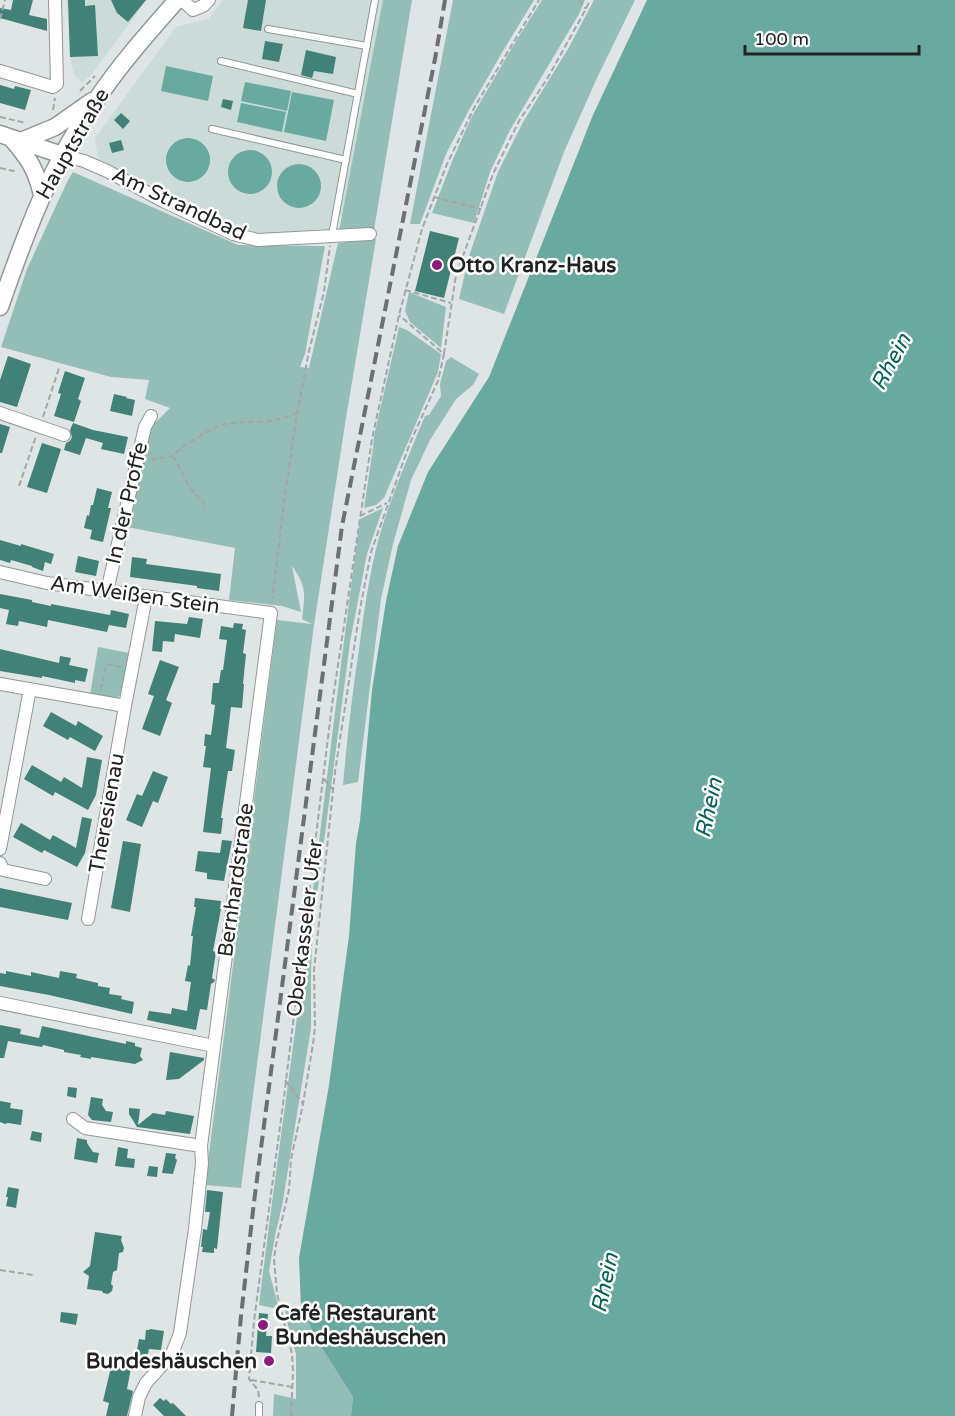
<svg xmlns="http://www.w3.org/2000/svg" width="955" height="1416" font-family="'Varela Round',sans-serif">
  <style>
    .built { fill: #cadbd8 }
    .green { fill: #94bdb6 }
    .water { fill: #6aa9a0 }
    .building { fill: #418178 }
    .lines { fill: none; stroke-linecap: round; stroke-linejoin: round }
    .lane-casing { stroke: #909795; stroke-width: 8 }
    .street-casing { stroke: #909795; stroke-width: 14 }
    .secondary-casing { stroke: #909795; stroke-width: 19 }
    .path { stroke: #a2a7a6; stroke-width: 2; stroke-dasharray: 6 3; stroke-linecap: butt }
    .lane { stroke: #fff; stroke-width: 6 }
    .street { stroke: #fff; stroke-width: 12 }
    .secondary { stroke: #fff; stroke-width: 16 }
    .rail { stroke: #6c7070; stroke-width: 4; stroke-dasharray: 12 6; stroke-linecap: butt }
    .poi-dot { fill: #8d1c7f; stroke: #fff; stroke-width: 2 }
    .labels { text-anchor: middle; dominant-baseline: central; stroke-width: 5; stroke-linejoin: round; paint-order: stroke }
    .street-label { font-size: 21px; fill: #212323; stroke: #fff }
    .poi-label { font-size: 21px; font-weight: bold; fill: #212323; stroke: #fff; text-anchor: start }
    .water-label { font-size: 22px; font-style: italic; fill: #005f56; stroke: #fff }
  </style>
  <rect width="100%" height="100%" fill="#dee5e4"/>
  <path class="built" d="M 67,0 L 147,0 L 92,74 L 82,83 L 74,75 L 70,57 Z
    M 223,0 L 383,0 L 342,215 L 331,213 L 329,229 L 259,233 L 233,226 L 98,159 L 95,138 L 176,27 L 208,19 Z"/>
  <path class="green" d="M 383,0 L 412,0 L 374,230 L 339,231 Z
    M 453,0 L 534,0 L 503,51 L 469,110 L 446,154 L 420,224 L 410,224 Z
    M 542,0 L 585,0 L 579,14 L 510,130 L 490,172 L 474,223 L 432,213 L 453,159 L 471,118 L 516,41 Z
    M 594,0 L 635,0 L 597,78 L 564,152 L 504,314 L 459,299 L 469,256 L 498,172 L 523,122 L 568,49 Z
    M 73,172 L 238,245 L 325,246 L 305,354 L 300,367 L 309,368 L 338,243 L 376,239 L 346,418 L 314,625 L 241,1188 L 205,1185 L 277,620 L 312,624 L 302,619 C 305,594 307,587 292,566 L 301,612 L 282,606 L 229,600 L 235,548 L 127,527 L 150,428 L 170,408 L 145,399 L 149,380 L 111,377 L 1,347 L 27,269 L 67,182 Z
    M 409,292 L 446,307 L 441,348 L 410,322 L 405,311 Z
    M 399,327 L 407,330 L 441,354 L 438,372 L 384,498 L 376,505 L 364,508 L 373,448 L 374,436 Z
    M 451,357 L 479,374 L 473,385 L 456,399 L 430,440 L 411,480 L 393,544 L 381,599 L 358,782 L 343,785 C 347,740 352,694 359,649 C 364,612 369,576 378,541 C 390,498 408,457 425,416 L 429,415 L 441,396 L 440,384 L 446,361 Z
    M 383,508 L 367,554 L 350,642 L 313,925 L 311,970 L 311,1028 L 282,1206 L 275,1236 L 269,1271 L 279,1309 L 259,1305 C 271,1206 285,1108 298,1009 C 319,846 338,682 360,519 Z
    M 98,647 L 129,653 L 122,693 C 115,704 100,697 90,695 Z
    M 301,1308 L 318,1342 L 353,1397 L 351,1416 L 273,1416 L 274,1394 L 296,1399 L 296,1354 L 289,1330 L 285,1310 Z"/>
  <path class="water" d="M 647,0 L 955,0 L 955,1416 L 351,1416 L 353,1397 L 318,1342 L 301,1308 L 299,1258 L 329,1085 L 349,936 L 356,843 L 360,821 L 372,690 L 386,601 L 398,546 L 428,472 L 489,377 L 593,115 Z
    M 166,66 L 213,76 L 208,101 L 161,91 Z
    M 245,82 L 291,91 L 287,111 L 241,101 Z
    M 292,92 L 334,100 L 326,141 L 284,132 Z
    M 241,103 L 286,112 L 282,132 L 237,122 Z
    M166 160a22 22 0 1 1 44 0a22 22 0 1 1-44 0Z
    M228 172a22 22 0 1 1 44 0a22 22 0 1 1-44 0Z
    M277 186a22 22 0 1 1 44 0a22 22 0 1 1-44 0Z"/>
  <path class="building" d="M 13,0 L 33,0 L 29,15 L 47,19 L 47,31 L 0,18 L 0,8 L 11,10 Z
    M 68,0 L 85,0 L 85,6 L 95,5 L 98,56 L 70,57 Z
    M 111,0 L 146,0 L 128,22 L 117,13 Z
    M 248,0 L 266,0 L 261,31 L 243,28 Z
    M 265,41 L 283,44 L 279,62 L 262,59 Z
    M 306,50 L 336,57 L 333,74 L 314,71 L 312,78 L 301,75 Z
    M 0,85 L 14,89 L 15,86 L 31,90 L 25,110 L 0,103 Z
    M 223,99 L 233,101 L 231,110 L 221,107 Z
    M 121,113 L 130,121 L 123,129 L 114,120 Z
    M 121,140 L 124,150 L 112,153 L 109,143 Z
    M 430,231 L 459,238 L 444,298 L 415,291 Z
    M 8,356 L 31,364 L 17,407 L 0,402 L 0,380 Z
    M 65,371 L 85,378 L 78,399 L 81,401 L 74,422 L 54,416 L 61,394 L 58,393 Z
    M 114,394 L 127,397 L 126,398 L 135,400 L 132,416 L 110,411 Z
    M 73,423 L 93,430 L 128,437 L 124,454 L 101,449 L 103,443 L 86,438 L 80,455 L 64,450 L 66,443 L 70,441 L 72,437 L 70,430 Z
    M 0,424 L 10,427 L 2,453 L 0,453 Z
    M 42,443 L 61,449 L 47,493 L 27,487 Z
    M 97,488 L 112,492 L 108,508 L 111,508 L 103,542 L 90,539 L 92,530 L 84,528 L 87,515 L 89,516 L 91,505 L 93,505 Z
    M 0,540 L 21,546 L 21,544 L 54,554 L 51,564 L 45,562 L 43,571 L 32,567 L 32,566 L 11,560 L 10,563 L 0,560 Z
    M 78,556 L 99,561 L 96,576 L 75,572 Z
    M 132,557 L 147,559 L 146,564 L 221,574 L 219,591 L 197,588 L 197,586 L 190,585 L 130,577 Z
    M 0,594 L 32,600 L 32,602 L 51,606 L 51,604 L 110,615 L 111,610 L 129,614 L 126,628 L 109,625 L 107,632 L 48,620 L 47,627 L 19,621 L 18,626 L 6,624 L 9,610 L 0,608 Z
    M 189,617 L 203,619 L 200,638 L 175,634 L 174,642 L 163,641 L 162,652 L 152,651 L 155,621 L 187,624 Z
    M 234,623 L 243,624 L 242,629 L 246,630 L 243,653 L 246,654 L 243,684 L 244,684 L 242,708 L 231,707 L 226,748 L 235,750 L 232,771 L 228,771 L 221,818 L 223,818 L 221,834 L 203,832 L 211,768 L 203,767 L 206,746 L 204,746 L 205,734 L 211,735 L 215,705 L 211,704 L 213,683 L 219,683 L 221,670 L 223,670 L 227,640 L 219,639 L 221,626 L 233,628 Z
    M 0,649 L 59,663 L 60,656 L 71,658 L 69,665 L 88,669 L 85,682 L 75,680 L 75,683 L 42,676 L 42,678 L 0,671 Z
    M 160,660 L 179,667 L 166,700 L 172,703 L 160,736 L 142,729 L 154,696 L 148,694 Z
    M 51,712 L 76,726 L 78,721 L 103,736 L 95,751 L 70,737 L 68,740 L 43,726 Z
    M 87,757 L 102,760 L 96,795 L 88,810 L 55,792 L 53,796 L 24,779 L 32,765 L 61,782 L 64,777 L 82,788 Z
    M 153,771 L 168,777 L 158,803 L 153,801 L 142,827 L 126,820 L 137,794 L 142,796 Z
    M 82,817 L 92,819 L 85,853 L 77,867 L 44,850 L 42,853 L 13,837 L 21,823 L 50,840 L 53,835 L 76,848 Z
    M 222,840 L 232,841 L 224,881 L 207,879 L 207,873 L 195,871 L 198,851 L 220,853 Z
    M 123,841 L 141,844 L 130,912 L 111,908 Z
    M 0,888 L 72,903 L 68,920 L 0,907 Z
    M 195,898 L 221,901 L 220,909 L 221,909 L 213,951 L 216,952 L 212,978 L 215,980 L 214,982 L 211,984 L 207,1010 L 200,1009 L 196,1030 L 147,1020 L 149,1011 L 171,1014 L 172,1008 L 187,1011 L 191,982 L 185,981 L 188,965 L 190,966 L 193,936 L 191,936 L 196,907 L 194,907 Z
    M 6,971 L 31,976 L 31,972 L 59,978 L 60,971 L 77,974 L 76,978 L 98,983 L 98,986 L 110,988 L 109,994 L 122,996 L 121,999 L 134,1002 L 132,1014 L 49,995 L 0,986 L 0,973 L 6,974 Z
    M 0,1025 L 21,1029 L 20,1034 L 39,1038 L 42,1026 L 126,1044 L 126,1041 L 135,1043 L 135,1046 L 142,1048 L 140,1056 L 143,1060 L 135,1064 L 91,1057 L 91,1059 L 80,1057 L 81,1055 L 64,1052 L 64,1050 L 43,1045 L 42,1047 L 8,1041 L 4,1058 L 0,1058 Z
    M 170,1052 L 204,1058 L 204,1060 L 179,1079 L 166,1080 Z
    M 68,1087 L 77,1088 L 76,1098 L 67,1096 Z
    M 91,1097 L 103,1099 L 102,1105 L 106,1111 L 113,1112 L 111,1122 L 92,1120 L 88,1115 Z
    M 0,1101 L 11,1103 L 10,1108 L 23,1110 L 21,1125 L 8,1123 L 5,1124 L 0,1122 Z
    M 129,1108 L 140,1109 L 138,1125 L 153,1113 L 165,1115 L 166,1111 L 194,1116 L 190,1134 L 137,1127 L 129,1114 Z
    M 32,1131 L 42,1133 L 41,1142 L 30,1140 Z
    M 77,1138 L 87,1140 L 87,1143 L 93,1152 L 99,1153 L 97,1163 L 74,1159 Z
    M 118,1147 L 128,1149 L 127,1158 L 135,1159 L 134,1168 L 115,1166 Z
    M 166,1153 L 176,1154 L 175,1158 L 177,1160 L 173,1174 L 162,1173 Z
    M 149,1166 L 158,1167 L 157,1177 L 147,1176 Z
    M 8,1187 L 19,1189 L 16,1208 L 6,1206 L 8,1197 L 6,1197 Z
    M 207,1190 L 223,1192 L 217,1249 L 214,1248 L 214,1253 L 202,1252 L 203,1247 L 201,1247 L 203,1229 L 207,1230 L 210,1212 L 205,1212 Z
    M 95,1232 L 122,1236 L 121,1240 L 124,1248 L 123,1252 L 119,1253 L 117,1270 L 113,1272 L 111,1284 L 113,1286 L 112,1291 L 108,1294 L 103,1293 L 102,1291 L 87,1289 L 89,1276 L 83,1272 L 90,1266 Z
    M 61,1312 L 78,1314 L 76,1325 L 60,1322 Z
    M 259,1313 L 268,1314 L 266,1336 L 272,1336 L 271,1353 L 256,1352 Z
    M 150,1329 L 164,1331 L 161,1350 L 149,1349 L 145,1368 L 134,1366 L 139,1339 L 145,1340 L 146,1330 L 149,1330 Z
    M 112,1363 L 131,1368 L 127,1389 L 133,1391 L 127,1416 L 106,1416 L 109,1403 L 103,1401 Z
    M 160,1398 L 164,1401 L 166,1399 L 171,1404 L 173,1403 L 186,1416 L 164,1416 L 153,1405 Z"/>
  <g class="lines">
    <g class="lane-casing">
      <path id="lane" d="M 268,29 L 367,46
        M 221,61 L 358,94
        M 212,129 L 346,160
        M 332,235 L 375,0
        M 259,1416 L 259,1405"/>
    </g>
    <g class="street-casing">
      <path id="street" d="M 182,0 L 193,10 L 203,6 L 209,0
        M 0,71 L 53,87 L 57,84 L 55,0
        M 62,155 L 84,161 L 107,171 L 163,201 L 233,234 L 258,240 L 370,234
        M 0,413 L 64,435
        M 0,572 L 47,583 L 271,613 L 201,1146 L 202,1163 L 195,1229 L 180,1333 L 172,1354 L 146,1383 L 139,1397 L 135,1416
        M 107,591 L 145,427 L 151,416
        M 0,684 L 125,706
        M 0,849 L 30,689
        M 0,863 L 3,870 L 45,879
        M 88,919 L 125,706 L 146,597
        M 0,1003 L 214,1046
        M 73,1119 L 85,1128 L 201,1146"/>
    </g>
    <g class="secondary-casing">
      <path id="secondary" d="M 0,134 L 62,155
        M 12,139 C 29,159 36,169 42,195
        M 21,141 L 55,127 L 92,101
        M 0,307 C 26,232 52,161 99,96 C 122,62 150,31 177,0"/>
    </g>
    <path class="path" d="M 579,0 L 586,9
      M 0,19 L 5,0
      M 80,91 L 95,76
      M 53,110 L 55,98
      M 0,117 L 26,123
      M 0,168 L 13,171 L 17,169
      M 434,197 L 481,209
      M 405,290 L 451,303
      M 444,354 L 456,275 L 493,174 L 519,121 L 547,79 L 586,9 L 590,0
      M 43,417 L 59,368
      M 172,456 L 178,465 L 190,488 L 205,505
      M 150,460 L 172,456 L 185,445 L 217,426 L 229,423 L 273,421 L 298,413
      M 19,486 L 36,436
      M 360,516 L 387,503
      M 272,602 L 283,510 L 296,420 L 309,351 L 324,292 L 330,246
      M 101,690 L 106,664 L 121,667
      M 324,779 L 334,791
      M 285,1080 L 303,1104
      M 0,1270 L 33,1275
      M 251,1380 L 292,1387
      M 259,1397 L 258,1390 L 249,1379 L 254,1321 L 284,1097 L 332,705 L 372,439 L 399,315 L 422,229 L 447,164 L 474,108 L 539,0
      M 291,1416 L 293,1371 L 292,1354 L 277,1294 L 274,1259 L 276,1245 L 289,1190 L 291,1159 L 303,1104 L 313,1044 L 315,1027 L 314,970 L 335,772 L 360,609 L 371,552 L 410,443 L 438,381 L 444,354 L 399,315"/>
    <use href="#lane" class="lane"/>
    <use href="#street" class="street"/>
    <use href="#secondary" class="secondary"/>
    <path class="rail" d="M 232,1416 L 241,1316 L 254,1202 L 342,526 L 435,59 L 445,0"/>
  </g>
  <g class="poi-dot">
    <circle cx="437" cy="265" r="6"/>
    <circle cx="263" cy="1325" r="6"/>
    <circle cx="269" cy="1361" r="6"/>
  </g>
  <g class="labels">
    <g class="street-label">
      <text transform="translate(73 144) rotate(-60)">Hauptstraße</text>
      <text transform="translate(179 204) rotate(25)">Am Strandbad</text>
      <text transform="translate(127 503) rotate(-77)">In der Proffe</text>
      <text transform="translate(135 595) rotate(8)">Am Weißen Stein</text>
      <text transform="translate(107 813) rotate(-80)">Theresienau</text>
      <text transform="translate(236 880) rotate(-82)">Bernhardstraße</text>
      <text transform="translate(305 928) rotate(-83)">Oberkasseler Ufer</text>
    </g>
    <g class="poi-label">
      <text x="449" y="265">Otto Kranz-Haus</text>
      <text x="275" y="1313">Café Restaurant<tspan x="275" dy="24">Bundeshäuschen</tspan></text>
      <text x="257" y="1361" text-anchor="end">Bundeshäuschen</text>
    </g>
    <g class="water-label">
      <text transform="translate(891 362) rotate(-62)">Rhein</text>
      <text transform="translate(709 808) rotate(-78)">Rhein</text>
      <text transform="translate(605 1283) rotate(-78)">Rhein</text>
    </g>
  </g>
  <path d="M745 45v9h174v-9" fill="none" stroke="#212323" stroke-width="3"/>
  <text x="754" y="45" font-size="18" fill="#212323" stroke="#ffffff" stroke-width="4.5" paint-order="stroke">100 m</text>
</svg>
